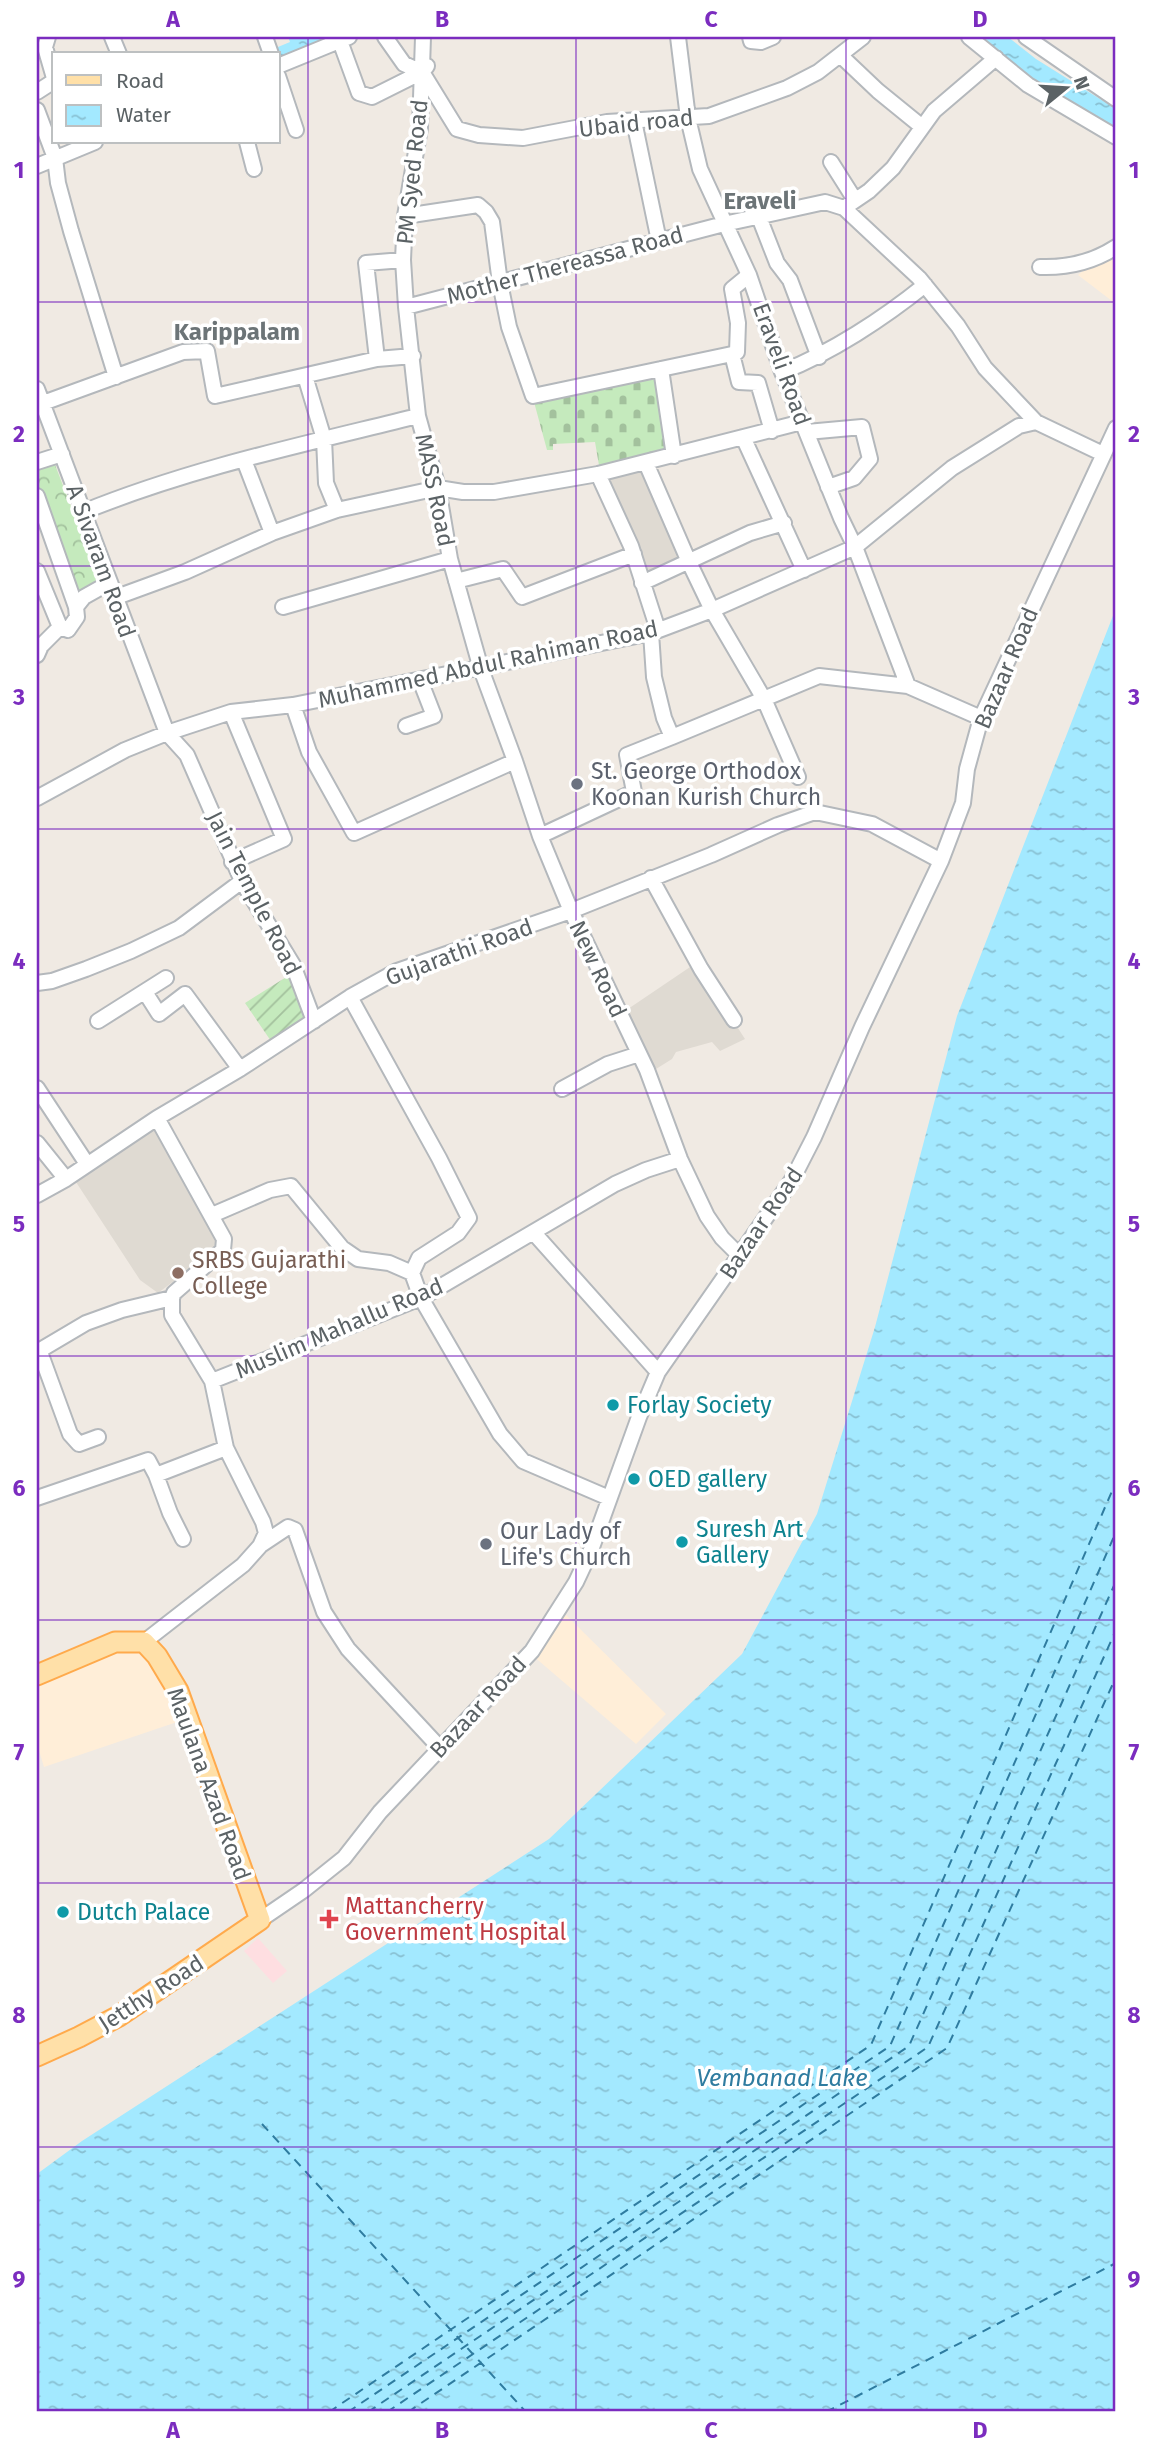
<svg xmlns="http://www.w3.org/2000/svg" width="1153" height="2449" font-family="'Fira Sans',sans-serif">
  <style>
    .commercial { fill: #ffeed8 }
    .education { fill: #dfdad2 }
    .medical { fill: #fedee1 }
    .cemetery { fill: url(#cemetery-stones) }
    .park { fill: url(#park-crowns) }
    .garden { fill: url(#garden-furrows) }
    .water { fill: url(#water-ripples) }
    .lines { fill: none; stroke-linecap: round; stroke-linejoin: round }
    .ferry { stroke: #2f7ca0; stroke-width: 2; stroke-dasharray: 9 7; stroke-linecap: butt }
    .minor-casing { stroke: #b4b8bc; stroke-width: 18 }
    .major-casing { stroke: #ffaa4c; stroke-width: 23 }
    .minor { stroke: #fff; stroke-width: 14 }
    .major { stroke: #ffe0a8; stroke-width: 19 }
    .grid { fill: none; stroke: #7b2cbf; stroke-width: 2; stroke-opacity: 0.55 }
    .worship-dot { fill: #6b7280; stroke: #fff; stroke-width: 2.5 }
    .education-dot { fill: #8d6e63; stroke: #fff; stroke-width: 2.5 }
    .culture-dot { fill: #0f9aa8; stroke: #fff; stroke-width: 2.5 }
    .health-dot { fill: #e0444e; stroke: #fff; stroke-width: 2.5 }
    .labels { text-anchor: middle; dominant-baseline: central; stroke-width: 7; stroke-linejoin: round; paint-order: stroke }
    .street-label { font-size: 23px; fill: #5b6265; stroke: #fff }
    .worship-label { font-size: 23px; fill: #5b616d; stroke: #fff; text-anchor: start }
    .education-label { font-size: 23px; fill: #785e54; stroke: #fff; text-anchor: start }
    .culture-label { font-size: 23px; fill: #0d838f; stroke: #fff; text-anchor: start }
    .health-label { font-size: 23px; fill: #be3a42; stroke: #fff; text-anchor: start }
    .neighbourhood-label { font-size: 24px; font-weight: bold; fill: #6c7477; stroke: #fff }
    .water-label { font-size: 24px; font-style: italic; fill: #2f7ca0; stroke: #fff }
    .neatline { fill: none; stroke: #7b2cbf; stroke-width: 2.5 }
    .grid-label { font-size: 23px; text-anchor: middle; font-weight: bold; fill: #7b2cbf }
  </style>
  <defs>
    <pattern id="cemetery-stones" width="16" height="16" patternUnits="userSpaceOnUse" patternTransform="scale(1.75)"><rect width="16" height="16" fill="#c5eabd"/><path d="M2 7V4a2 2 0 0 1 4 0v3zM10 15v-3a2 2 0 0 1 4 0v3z" fill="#a3c19d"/></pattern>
    <pattern id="park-crowns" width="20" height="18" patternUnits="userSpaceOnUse" patternTransform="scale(1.75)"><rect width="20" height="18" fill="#c5eabd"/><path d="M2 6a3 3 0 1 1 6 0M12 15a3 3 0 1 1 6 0" fill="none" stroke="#a3c19d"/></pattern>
    <pattern id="garden-furrows" width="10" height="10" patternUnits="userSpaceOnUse" patternTransform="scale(1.75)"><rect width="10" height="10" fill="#c5eabd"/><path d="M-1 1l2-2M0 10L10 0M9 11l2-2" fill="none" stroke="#a3c19d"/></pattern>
    <pattern id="water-ripples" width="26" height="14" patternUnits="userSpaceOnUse" patternTransform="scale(1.75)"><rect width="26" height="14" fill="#a3e9ff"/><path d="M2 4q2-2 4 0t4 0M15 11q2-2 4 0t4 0" fill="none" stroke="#88c0d2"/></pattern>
  </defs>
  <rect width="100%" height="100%" fill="#f0eae3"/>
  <path class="commercial" d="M 1116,251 L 1116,304 L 1078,275 L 1091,264 Z
    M 566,1615 L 666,1714 L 636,1744 L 532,1655 Z
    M 116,1651 L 137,1652 L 148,1661 L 167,1692 L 180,1721 L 44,1767 L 37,1744 L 37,1680 Z"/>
  <path class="education" d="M 644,466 L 685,561 L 646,580 L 606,478 Z
    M 696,963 L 745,1039 L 720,1051 L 712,1042 L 676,1052 L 672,1059 L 656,1069 L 625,1011 Z
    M 154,1127 L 220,1246 L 158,1293 L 140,1280 L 74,1179 Z"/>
  <path class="medical" d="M 258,1938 L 287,1971 L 273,1983 L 244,1951 Z"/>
  <path class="cemetery" d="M 660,379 L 670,454 L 600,471 L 595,442 L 553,444 L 553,450 L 547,450 L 534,402 L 594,386 Z"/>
  <path class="park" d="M 54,462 L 101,585 L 70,597 L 37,514 L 37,469 Z"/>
  <path class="garden" d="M 288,976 C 314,1017 311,1015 273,1044 L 245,1003 Z"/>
  <path class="water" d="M 288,37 L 333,37 L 278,60 L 278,54 L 261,54 L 290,42 Z
    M 976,37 L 1008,37 L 1036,59 L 1116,109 L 1116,128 L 1077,115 Z
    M 1116,608 L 1116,2412 L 37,2412 L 37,2174 L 82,2141 L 549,1839 L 742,1654 L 817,1514 L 875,1327 L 957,1016 Z"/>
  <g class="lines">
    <path class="ferry" d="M 262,2124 L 526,2412
      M 329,2412 L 871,2045 L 1116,1482
      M 348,2412 L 890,2046 L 1116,1532
      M 368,2412 L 909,2046 L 1116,1581
      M 387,2412 L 928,2047 L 1116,1630
      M 408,2412 L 947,2048 L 1116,1677
      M 826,2412 L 1116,2263"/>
    <g class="minor-casing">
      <path id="minor" d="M 48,37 L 45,47 L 54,78
        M 112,37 L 119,54
        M 265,37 L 271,54
        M 385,37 L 404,64 L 422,72
        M 423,37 L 420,128 L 405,216 L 403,260 L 406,307 L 418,416 L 438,488 L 450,559 L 481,669 L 515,761 L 540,836 L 571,911 L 647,1070 L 680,1159 L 707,1216 L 722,1238 L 740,1256
        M 678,37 L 688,118 L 700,169 L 749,275 L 782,372 L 841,518 L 855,547 L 908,686
        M 750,37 L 751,41 L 761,42 L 773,37
        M 969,37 L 1028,85 L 1116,137
        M 1026,37 L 1116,99
        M 340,41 L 359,93 L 372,97 L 422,72 L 427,66
        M 840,55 L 878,91 L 921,126
        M 278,66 L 349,37
        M 422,72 L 457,129 L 479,135 L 523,138 L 607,122 L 709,116 L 787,88 L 818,72 L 863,37
        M 278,76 L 296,130
        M 37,92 L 54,81
        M 37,110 L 55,158 L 58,183 L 71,231 L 116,377
        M 634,121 L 659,241
        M 247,142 L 254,169
        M 831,162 L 855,200
        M 37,166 L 95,142
        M 844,208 L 869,191 L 893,168 L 934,111 L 996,58
        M 405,216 L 478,205 L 486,212 L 492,222 L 500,283 L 509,327 L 533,396 L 732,354 L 739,382 L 758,383 L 772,431
        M 759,217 L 777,263 L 790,280 L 819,357
        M 1040,267 C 1067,268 1093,262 1116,247
        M 406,307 L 724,224 L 825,202 L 844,208 L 919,278 L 958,326 L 985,368 L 1036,422
        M 732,354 L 737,352 L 738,323 L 732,289 L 749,275
        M 377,359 L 366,263 L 403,260
        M 661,369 L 674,456
        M 782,372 C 831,353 884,318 925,285
        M 305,376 L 324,439 L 326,483 L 337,510
        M 37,389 L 167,733 L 187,755 L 242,881 L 293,965 L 314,1021
        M 43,403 L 183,352 L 207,351 L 215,396 L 377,359 L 413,356
        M 807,432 L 862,427 L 870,459 L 854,478 L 828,487
        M 743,437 L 804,570
        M 244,460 L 272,533
        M 37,462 L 62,454
        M 646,463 L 689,562 L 712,610 L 764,699 L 798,777
        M 598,474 L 631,546 L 658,630
        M 37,496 L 76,607
        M 83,512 C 191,468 305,444 418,416
        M 37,571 L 60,627 L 41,646 L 37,655
        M 456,581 L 503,569 L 522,597 L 634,554
        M 642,583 L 750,533 L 784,523
        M 114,598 L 185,572 L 272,533 L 337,510 L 438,488 L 463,492 L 494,492 L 598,474 L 802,422
        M 283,607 L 450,559
        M 60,627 L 68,630 L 77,617 L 76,607 L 84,597 L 109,583
        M 293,705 L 309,752 L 354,833 L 515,761
        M 231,712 L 284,839 L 232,862
        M 406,726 L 434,716 L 420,680
        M 672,737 L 819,676 L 908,686 L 981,718
        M 37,798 L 125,750 L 167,733 L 231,712 L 293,705 L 651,633 L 712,610 L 855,547 L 952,468 L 1019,426 L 1036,422 L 1103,454
        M 540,836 L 634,792 L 627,755 L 672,737 L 664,718 L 654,677 L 651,633
        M 651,878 L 701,969 L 734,1020
        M 37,983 L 52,981 L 86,969 L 131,951 L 179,928 L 242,881
        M 145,992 L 159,1014 L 185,994 L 240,1069
        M 350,997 L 439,1158 L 469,1218 L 458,1233 L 419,1258 L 412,1273 L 421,1298 L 500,1434 L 523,1461 L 609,1498
        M 98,1021 L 166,978
        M 37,1088 L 87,1164
        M 562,1089 L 608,1064 L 639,1054
        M 37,1143 L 66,1179
        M 37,1195 L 66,1179 L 157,1118 L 240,1069 L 350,997 L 397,971 L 571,911 L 711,855 L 778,825 L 815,812 L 872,824 L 941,861
        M 212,1215 L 270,1190 L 291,1186 L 342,1248 L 358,1259 L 389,1263 L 412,1273
        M 534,1233 L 658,1372
        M 37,1352 L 86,1323 L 122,1310 L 172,1298
        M 40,1352 L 70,1434 L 79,1444 L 98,1437
        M 212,1381 L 421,1298 L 615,1184 L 646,1170 L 680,1159
        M 156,1475 L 170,1513 L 183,1539
        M 37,1498 L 148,1460 L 156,1475 L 226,1448
        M 261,1545 L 288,1527 L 295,1530 L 324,1612 L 348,1649 L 440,1748
        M 144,1642 L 243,1565 L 260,1546 L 266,1533 L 263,1522 L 226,1448 L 212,1381 L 172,1315 L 172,1298 L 174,1293 L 223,1250 L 224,1239 L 157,1118
        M 260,1920 L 304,1890 L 344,1858 L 380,1812 L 532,1651 L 576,1582 L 591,1550 L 639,1417 L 658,1372 L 792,1180 L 814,1137 L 862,1027 L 941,861 L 963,803 L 967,769 L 981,718 L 1116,428"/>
    </g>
    <g class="major-casing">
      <path id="major" d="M 37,1675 L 115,1642 L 144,1642 L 157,1656 L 178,1691 L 260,1920 L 119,2016 L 79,2037 L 37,2056"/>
    </g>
    <use href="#minor" class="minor"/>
    <use href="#major" class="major"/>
  </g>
  <path class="grid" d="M 308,37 L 308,2412M 576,37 L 576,2412M 846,37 L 846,2412M 37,302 L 1116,302M 37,566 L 1116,566M 37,829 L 1116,829M 37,1093 L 1116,1093M 37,1356 L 1116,1356M 37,1620 L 1116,1620M 37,1883 L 1116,1883M 37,2147 L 1116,2147"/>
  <g class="worship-dot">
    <circle cx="577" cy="784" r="7"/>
    <circle cx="486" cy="1544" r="7"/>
  </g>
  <circle class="education-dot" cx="178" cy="1273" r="7"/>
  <g class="culture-dot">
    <circle cx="613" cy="1405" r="7"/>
    <circle cx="634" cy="1479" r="7"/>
    <circle cx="682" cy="1542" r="7"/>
    <circle cx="63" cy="1912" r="7"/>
  </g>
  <path class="health-dot" d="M325.5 1908.5h7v7h7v7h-7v7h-7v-7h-7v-7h7z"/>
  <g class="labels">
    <g class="street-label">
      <text transform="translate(636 123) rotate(-6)">Ubaid road</text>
      <text transform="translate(412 172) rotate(-84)">PM Syed Road</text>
      <text transform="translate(565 265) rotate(-15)">Mother Thereassa Road</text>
      <text transform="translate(782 364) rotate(70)">Eraveli Road</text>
      <text transform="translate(435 490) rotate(78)">MASS Road</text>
      <text transform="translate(101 561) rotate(70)">A Sivaram Road</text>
      <text transform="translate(488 664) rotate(-12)">Muhammed Abdul Rahiman Road</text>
      <text transform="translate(1006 668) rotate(-67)">Bazaar Road</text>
      <text transform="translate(254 893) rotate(63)">Jain Temple Road</text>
      <text transform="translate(459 952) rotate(-20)">Gujarathi Road</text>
      <text transform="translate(598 969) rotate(65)">New Road</text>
      <text transform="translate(761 1223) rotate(-56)">Bazaar Road</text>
      <text transform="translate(339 1328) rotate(-23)">Muslim Mahallu Road</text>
      <text transform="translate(478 1707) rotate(-47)">Bazaar Road</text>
      <text transform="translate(209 1784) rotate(70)">Maulana Azad Road</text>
      <text transform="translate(151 1993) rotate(-33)">Jetthy Road</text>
    </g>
    <g class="worship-label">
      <text x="591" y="771">St. George Orthodox<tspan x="591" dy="26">Koonan Kurish Church</tspan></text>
      <text x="500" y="1531">Our Lady of<tspan x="500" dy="26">Life's Church</tspan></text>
    </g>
    <g class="education-label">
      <text x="192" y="1260">SRBS Gujarathi<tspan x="192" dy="26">College</tspan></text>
    </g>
    <g class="culture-label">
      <text x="627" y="1405">Forlay Society</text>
      <text x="648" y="1479">OED gallery</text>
      <text x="696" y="1529">Suresh Art<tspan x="696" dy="26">Gallery</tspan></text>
      <text x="77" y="1912">Dutch Palace</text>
    </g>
    <g class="health-label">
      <text x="345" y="1906">Mattancherry<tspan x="345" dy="26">Government Hospital</tspan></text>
    </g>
    <g class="neighbourhood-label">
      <text x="760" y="201">Eraveli</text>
      <text x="237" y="332">Karippalam</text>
    </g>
    <g class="water-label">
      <text x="782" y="2078">Vembanad Lake</text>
    </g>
  </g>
  <rect width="1153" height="2449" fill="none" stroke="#ffffff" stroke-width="77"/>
  <rect x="52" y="52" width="228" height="91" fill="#ffffff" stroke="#bdc0c1" stroke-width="2"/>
  <rect x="66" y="75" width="35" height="10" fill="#ffe0a8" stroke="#bdc0c1" stroke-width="2"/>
  <text x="116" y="88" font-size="21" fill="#5b6265">Road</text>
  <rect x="66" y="105" width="35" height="21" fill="url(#water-ripples)" stroke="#bdc0c1" stroke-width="2"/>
  <text x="116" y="122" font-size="21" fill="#5b6265">Water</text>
  <g transform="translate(1066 88) rotate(72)" stroke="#ffffff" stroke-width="5" paint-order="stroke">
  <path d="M0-5L12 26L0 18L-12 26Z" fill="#5b6265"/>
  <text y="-10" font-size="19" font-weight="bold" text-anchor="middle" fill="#5b6265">N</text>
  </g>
  <rect x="38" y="38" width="1076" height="2372" class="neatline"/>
  <g class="grid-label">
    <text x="173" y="27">A</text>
    <text x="442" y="27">B</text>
    <text x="711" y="27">C</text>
    <text x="980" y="27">D</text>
    <text x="19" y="178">1</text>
    <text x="1134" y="178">1</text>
    <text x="19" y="442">2</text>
    <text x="1134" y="442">2</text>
    <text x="19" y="705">3</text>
    <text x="1134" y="705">3</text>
    <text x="19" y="969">4</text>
    <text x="1134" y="969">4</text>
    <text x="19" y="1232">5</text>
    <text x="1134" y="1232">5</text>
    <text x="19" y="1496">6</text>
    <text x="1134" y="1496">6</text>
    <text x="19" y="1760">7</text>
    <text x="1134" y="1760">7</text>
    <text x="19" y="2023">8</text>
    <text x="1134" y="2023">8</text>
    <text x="19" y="2287">9</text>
    <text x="1134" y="2287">9</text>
    <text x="173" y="2438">A</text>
    <text x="442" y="2438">B</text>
    <text x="711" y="2438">C</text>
    <text x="980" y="2438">D</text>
  </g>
</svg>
